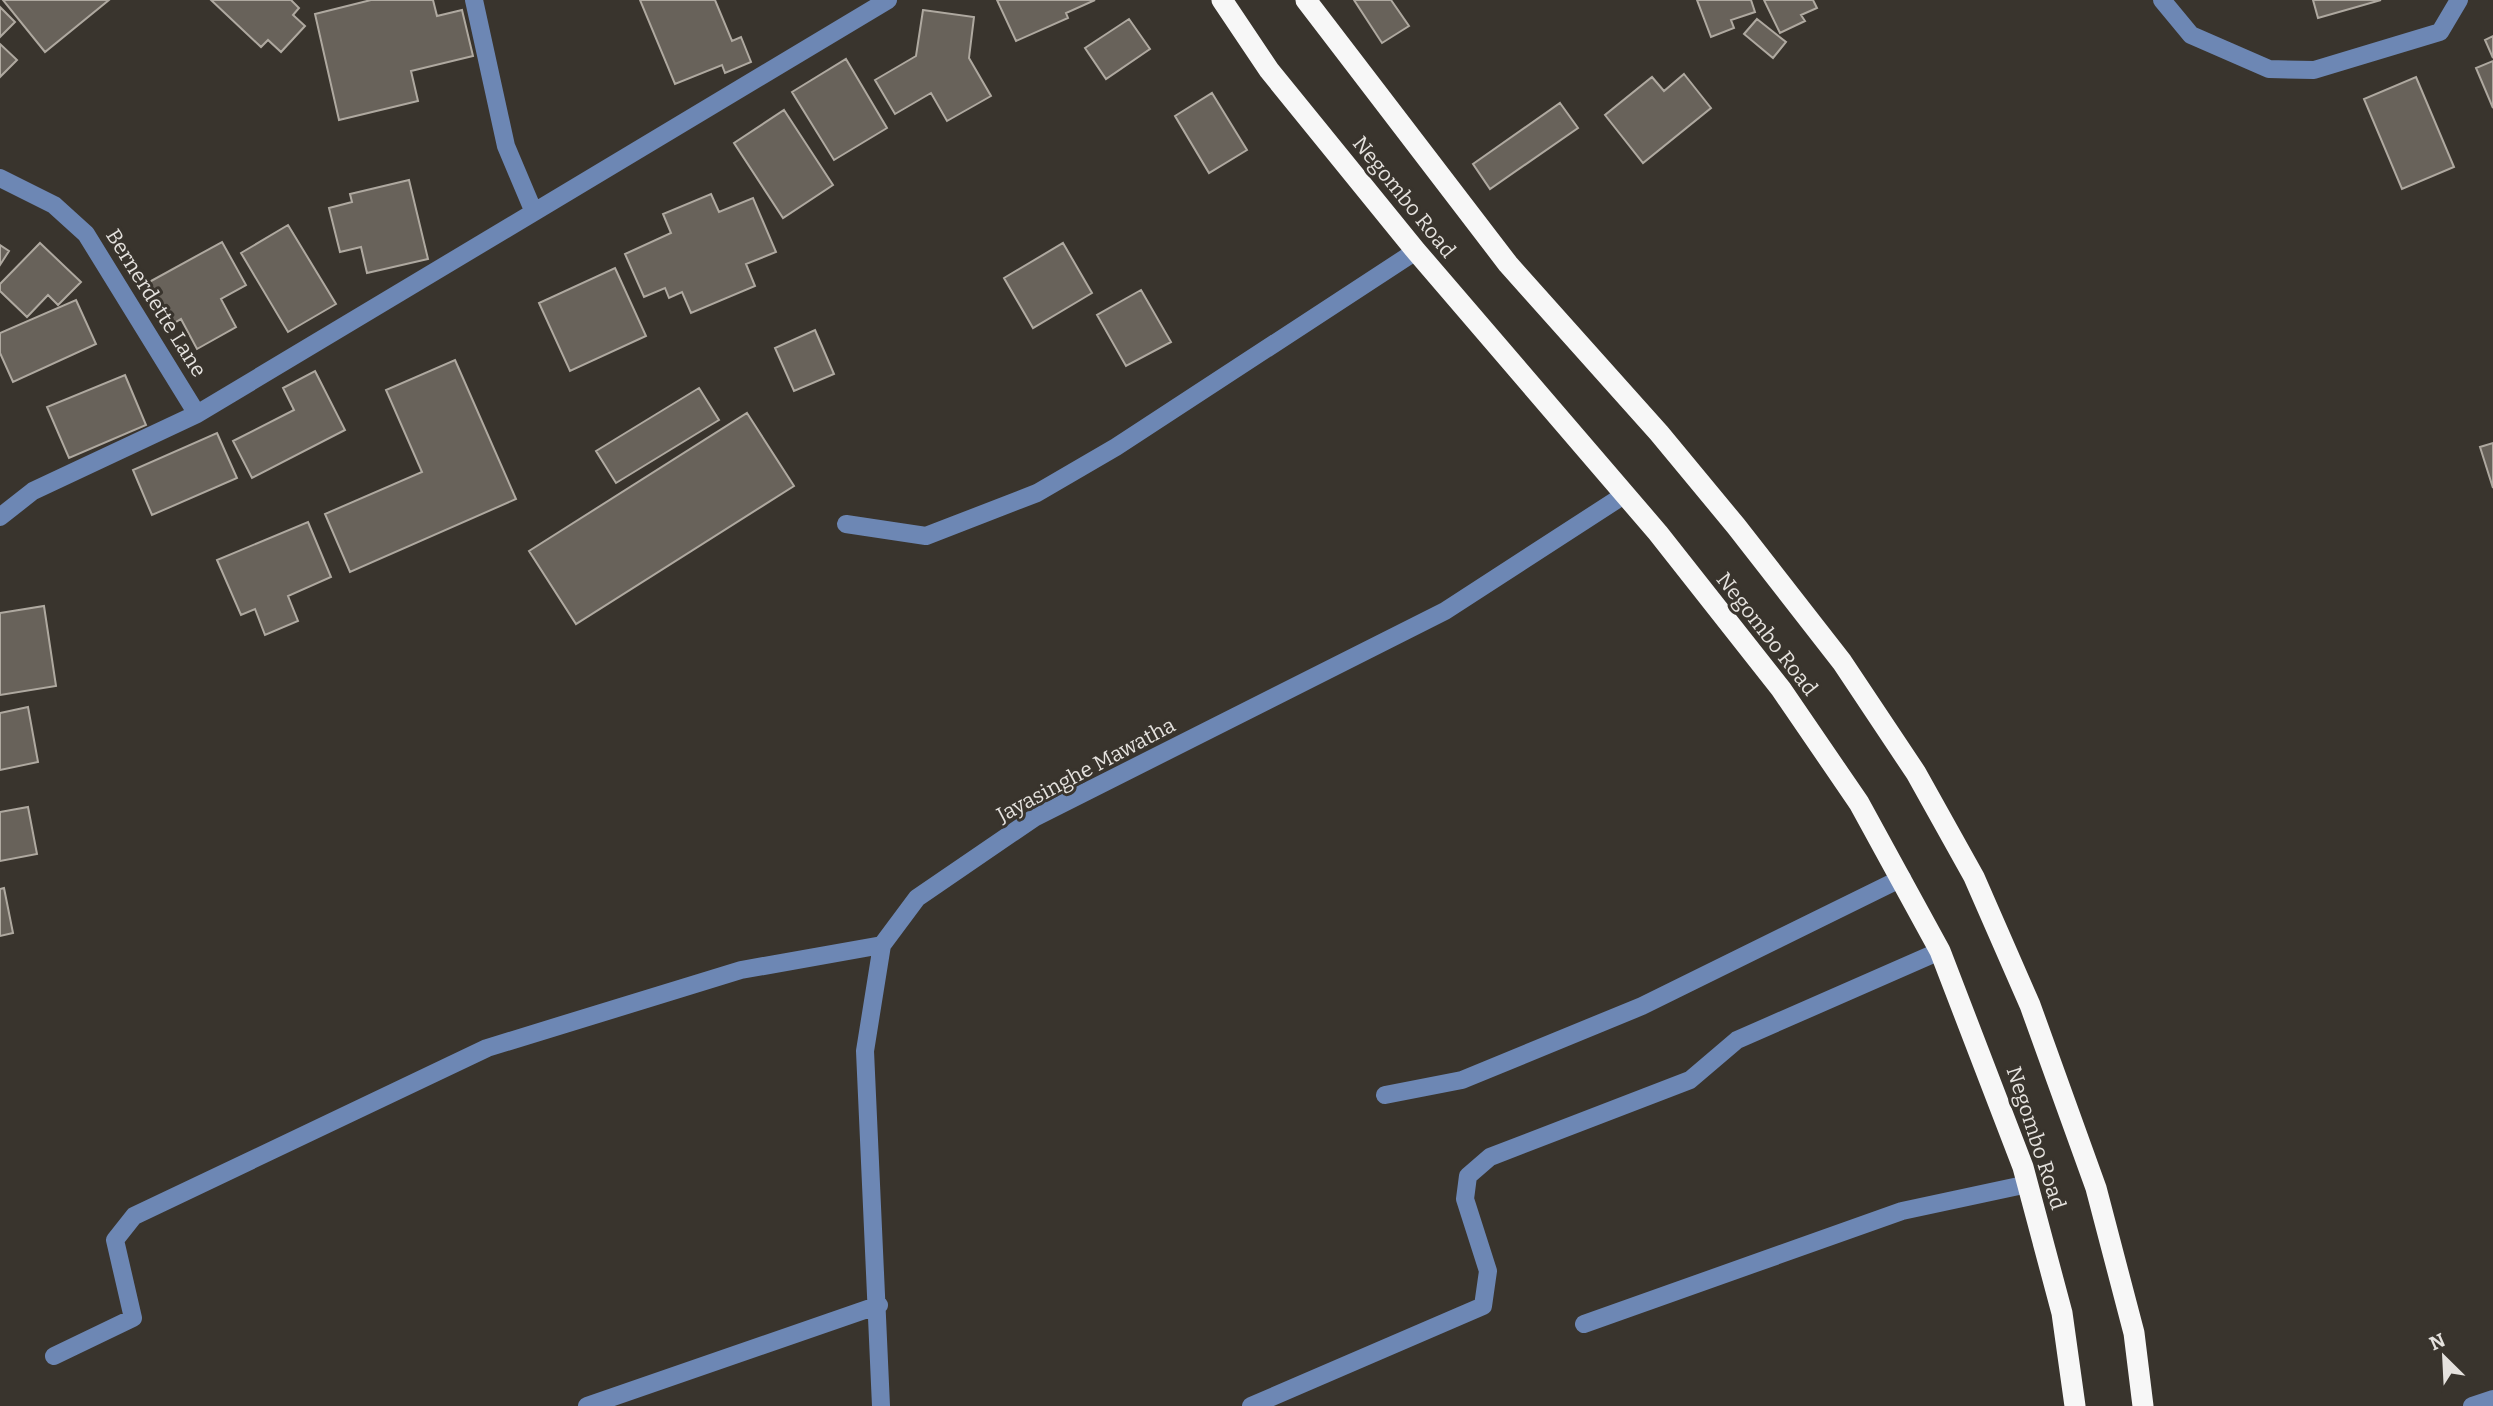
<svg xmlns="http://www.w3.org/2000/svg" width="2493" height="1406" font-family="Bitter,serif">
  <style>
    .building { fill: #68625a; stroke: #afa9a0; stroke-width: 2 }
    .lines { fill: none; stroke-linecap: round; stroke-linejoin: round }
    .minor { stroke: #6d87b4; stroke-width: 18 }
    .highway { stroke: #f7f7f7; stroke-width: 21 }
    .labels { text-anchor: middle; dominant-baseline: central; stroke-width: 6; stroke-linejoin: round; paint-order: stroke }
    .street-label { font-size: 21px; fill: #e5e2de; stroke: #39342d }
  </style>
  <rect width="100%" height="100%" fill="#39342d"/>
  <path class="building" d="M 3,0 L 109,0 L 45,52 Z
    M 211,0 L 291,0 L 299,8 L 293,15 L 305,26 L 281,52 L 268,40 L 261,47 Z
    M 371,0 L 433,0 L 437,16 L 462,10 L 473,56 L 411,71 L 418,101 L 339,120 L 315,14 Z
    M 640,0 L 715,0 L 732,41 L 741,37 L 751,62 L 725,73 L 722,65 L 675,84 Z
    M 997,0 L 1095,0 L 1066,13 L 1068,18 L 1016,41 Z
    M 1354,0 L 1391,0 L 1409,26 L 1382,43 Z
    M 1697,0 L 1751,0 L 1755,12 L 1731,20 L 1734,28 L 1711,37 Z
    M 1764,0 L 1813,0 L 1817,8 L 1801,15 L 1805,21 L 1780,33 Z
    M 2313,0 L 2381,0 L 2318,18 Z
    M 0,7 L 15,22 L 0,37 Z
    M 923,10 L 974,17 L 969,58 L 991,96 L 947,121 L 931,93 L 895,114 L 875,80 L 916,56 Z
    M 1129,19 L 1150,49 L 1106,79 L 1085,48 Z
    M 1757,19 L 1786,42 L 1773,58 L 1744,34 Z
    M 2493,36 L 2493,58 L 2485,40 Z
    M 0,44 L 17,60 L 0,77 Z
    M 846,59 L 887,128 L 834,160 L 792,92 Z
    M 2493,61 L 2493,108 L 2476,68 Z
    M 1684,74 L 1711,108 L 1643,163 L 1605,115 L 1652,77 L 1664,91 Z
    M 2416,77 L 2454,167 L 2402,189 L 2364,99 Z
    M 1212,93 L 1247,150 L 1209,173 L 1175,116 Z
    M 1560,103 L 1578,128 L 1490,189 L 1473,164 Z
    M 784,110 L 833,185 L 783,218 L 734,143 Z
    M 409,180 L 428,259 L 367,273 L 361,247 L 340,252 L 329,208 L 352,202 L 350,194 Z
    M 711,194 L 719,212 L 753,198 L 776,252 L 746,264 L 755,286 L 691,313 L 682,292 L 669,298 L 665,288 L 644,297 L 625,254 L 671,233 L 663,214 Z
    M 288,225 L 336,304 L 288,332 L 241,253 Z
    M 222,242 L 246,285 L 221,299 L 236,327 L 197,349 L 181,319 L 166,328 L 142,286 Z
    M 40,243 L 81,282 L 58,305 L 48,295 L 27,317 L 0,291 L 0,284 Z
    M 1063,243 L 1092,293 L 1033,328 L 1004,278 Z
    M 0,245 L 9,251 L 0,265 Z
    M 615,268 L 646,336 L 570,371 L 539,303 Z
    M 1141,290 L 1171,342 L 1126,366 L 1097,315 Z
    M 76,300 L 96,344 L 13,382 L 0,353 L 0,333 Z
    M 815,330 L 834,374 L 794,391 L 775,348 Z
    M 455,360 L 516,499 L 350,572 L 325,514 L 422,472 L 386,390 Z
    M 315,371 L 345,430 L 252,478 L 233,441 L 294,410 L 283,388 Z
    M 125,375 L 146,425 L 69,458 L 47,407 Z
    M 699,388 L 719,420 L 616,483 L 596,451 Z
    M 747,413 L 794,486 L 576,624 L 529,551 Z
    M 217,433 L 237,478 L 152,515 L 133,470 Z
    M 2493,443 L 2493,488 L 2480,447 Z
    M 308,522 L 331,577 L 288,596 L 298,621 L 265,635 L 255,609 L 241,615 L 217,560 Z
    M 44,606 L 56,686 L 0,695 L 0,613 Z
    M 28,707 L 38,762 L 0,770 L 0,713 Z
    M 28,807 L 37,854 L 0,861 L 0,812 Z
    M 4,888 L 13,933 L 0,936 L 0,889 Z"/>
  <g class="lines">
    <path class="minor" d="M 474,0 L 506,146 L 533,210
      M 2162,0 L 2191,35 L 2269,69 L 2314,70 L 2440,32 L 2459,0
      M 0,178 L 54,205 L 86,234 L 197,414
      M 0,517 L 33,491 L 197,414 L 888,0
      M 846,524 L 926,536 L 1037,493 L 1116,447 L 1416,251
      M 1385,1095 L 1462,1080 L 1642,1006 L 1902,878
      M 1584,1324 L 1902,1211 L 2028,1184
      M 54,1356 L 133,1318 L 115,1240 L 134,1216 L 487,1048 L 741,970 L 882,945
      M 587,1406 L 879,1305
      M 881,1406 L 865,1051 L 882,945 L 917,898 L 1034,818 L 1445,611 L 1624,495
      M 1251,1406 L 1483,1306 L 1488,1271 L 1465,1199 L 1468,1176 L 1490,1157 L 1690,1080 L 1737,1040 L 1940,951
      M 2472,1406 L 2493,1399"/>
    <path class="highway" d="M 1222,0 L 1269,70 L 1416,251 L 1658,533 L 1781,689 L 1859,803 L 1940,951 L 2023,1167 L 2062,1313 L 2075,1406
      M 1306,0 L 1508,264 L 1659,433 L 1736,526 L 1842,662 L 1916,773 L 1974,877 L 2030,1005 L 2096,1188 L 2134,1333 L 2143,1406"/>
  </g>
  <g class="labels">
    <g class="street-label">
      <text transform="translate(1404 197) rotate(51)">Negombo Road</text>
      <text transform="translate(156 303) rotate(58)">Bernerdette Lane</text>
      <text transform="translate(1767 634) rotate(52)">Negombo Road</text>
      <text transform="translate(1086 770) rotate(-28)">Jayasinghe Mawatha</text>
      <text transform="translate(2036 1138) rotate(72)">Negombo Road</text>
    </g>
  </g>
  <g transform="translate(2444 1357) rotate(336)" stroke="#39342d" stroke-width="5" paint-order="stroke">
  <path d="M0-5L12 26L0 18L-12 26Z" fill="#e5e2de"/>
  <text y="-10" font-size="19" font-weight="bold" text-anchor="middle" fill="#e5e2de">N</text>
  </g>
</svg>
